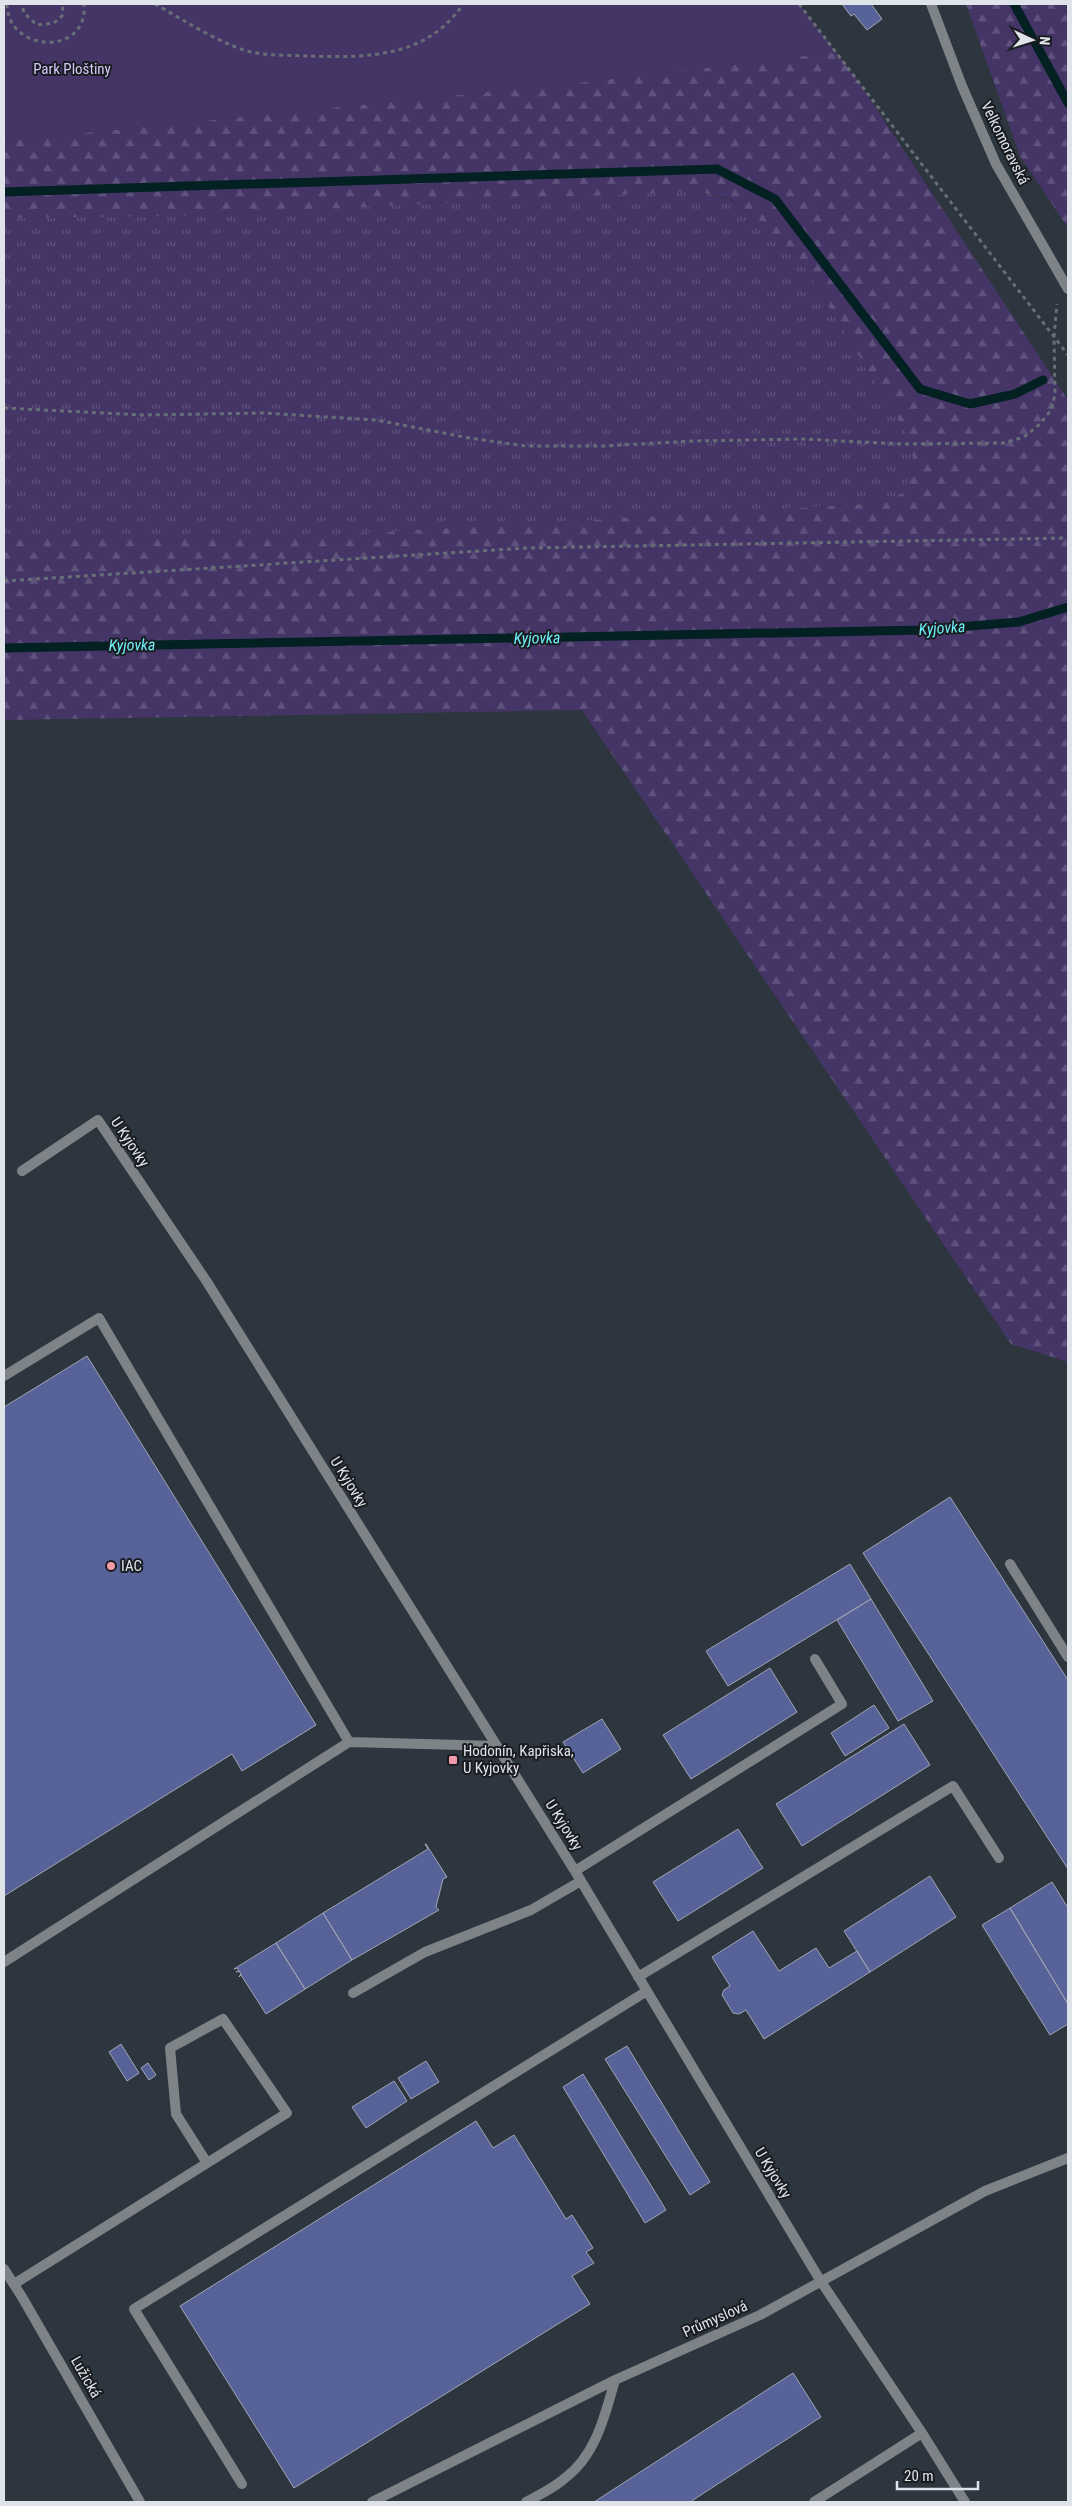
<svg xmlns="http://www.w3.org/2000/svg" width="1072" height="2506" font-family="'Roboto Condensed',sans-serif">
  <style>
    .grass { fill: url(#grass-tufts) }
    .forest { fill: url(#forest-firs) }
    .green { fill: #453567 }
    .lines { fill: none; stroke-linecap: round; stroke-linejoin: round }
    .stream { stroke: #032022; stroke-width: 9 }
    .building { fill: #576398; stroke: #a1a5b2 }
    .path { stroke: #676e76; stroke-width: 3; stroke-dasharray: 4 4; stroke-linecap: butt }
    .service { stroke: #7d8386; stroke-width: 10 }
    .tertiary { stroke: #7d8386; stroke-width: 10 }
    .poi-dot { fill: #f39aa8; stroke: #191c20; stroke-width: 2 }
    .labels { text-anchor: middle; dominant-baseline: central; stroke-width: 4; stroke-linejoin: round; paint-order: stroke }
    .park-label { font-size: 15px; fill: #d6c9fa; stroke: #191c20 }
    .street-label { font-size: 15px; fill: #dfe4ea; stroke: #191c20 }
    .poi-label { font-size: 15px; fill: #dfe4ea; stroke: #191c20; text-anchor: start }
    .water-label { font-size: 16px; font-style: italic; fill: #6ceef6; stroke: #191c20 }
  </style>
  <defs>
    <pattern id="grass-tufts" width="24" height="20" patternUnits="userSpaceOnUse" patternTransform="scale(1.25)"><rect width="24" height="20" fill="#453567"/><path d="M3 7l-1-3M5 7V3M7 7l1-3M15 17l-1-3M17 17v-4M19 17l1-3" fill="none" stroke="#5f527d"/></pattern>
    <pattern id="forest-firs" width="22" height="20" patternUnits="userSpaceOnUse" patternTransform="scale(1.25)"><rect width="22" height="20" fill="#453567"/><path d="M5 1l3.5 6h-7zM16 11l3.5 6h-7z" fill="#5f527d"/></pattern>
  </defs>
  <rect width="100%" height="100%" fill="#2d353e"/>
  <path class="grass" d="M 693,191 L 729,199 L 759,220 L 802,263 L 912,442 L 913,470 L 907,491 L 884,503 L 364,533 L 4,539 L 4,218 L 179,216 Z"/>
  <path class="forest" d="M 966,4 L 1068,4 L 1068,228 L 1020,156 Z
    M 836,52 L 860,84 L 1068,400 L 1068,1362 L 1011,1344 L 582,710 L 4,720 L 4,539 L 364,533 L 884,503 L 906,491 L 913,470 L 912,442 L 802,263 L 759,220 L 729,198 L 693,191 L 179,216 L 4,218 L 4,141 L 595,81 Z"/>
  <path class="green" d="M 4,4 L 799,4 L 836,52 L 595,81 L 4,141 Z"/>
  <g class="lines">
    <path class="stream" d="M 1014,4 L 1068,103
      M 4,192 L 717,169 L 775,199 L 920,389 L 970,404 L 1015,394 L 1043,380
      M 4,648 L 923,630 L 1019,622 L 1068,607"/>
  </g>
  <path class="building" d="M 842,4 L 871,4 L 882,19 L 867,30 L 854,14 L 851,16 Z
    M 87,1356 L 316,1725 L 242,1771 L 232,1754 L 4,1896 L 4,1407 Z
    M 950,1497 L 1068,1680 L 1068,1869 L 863,1553 Z
    M 850,1564 L 871,1599 L 728,1686 L 706,1651 Z
    M 871,1599 L 933,1701 L 898,1721 L 837,1620 Z
    M 770,1668 L 797,1712 L 691,1779 L 663,1735 Z
    M 874,1705 L 889,1728 L 845,1756 L 831,1733 Z
    M 602,1719 L 621,1749 L 583,1773 L 563,1742 Z
    M 904,1724 L 930,1765 L 802,1846 L 776,1804 Z
    M 738,1829 L 763,1868 L 678,1921 L 653,1882 Z
    M 425,1844 L 426,1844 L 447,1877 L 443,1879 L 436,1907 L 439,1910 L 352,1960 L 323,1913 L 428,1849 Z
    M 930,1876 L 956,1917 L 870,1972 L 844,1931 Z
    M 1052,1882 L 1068,1908 L 1068,2004 L 1010,1908 Z
    M 1010,1908 L 1068,2004 L 1068,2024 L 1050,2035 L 982,1925 Z
    M 323,1913 L 352,1960 L 305,1989 L 276,1943 Z
    M 753,1931 L 779,1971 L 816,1948 L 829,1968 L 857,1951 L 870,1972 L 764,2039 L 746,2010 L 739,2014 L 733,2013 L 722,1995 L 724,1990 L 730,1986 L 712,1957 Z
    M 276,1943 L 305,1989 L 266,2014 L 241,1975 L 239,1977 L 241,1974 L 239,1971 L 236,1972 L 239,1971 L 237,1968 L 234,1969 Z
    M 121,2044 L 139,2073 L 127,2081 L 109,2052 Z
    M 627,2046 L 710,2182 L 690,2195 L 605,2059 Z
    M 426,2061 L 439,2082 L 411,2099 L 398,2078 Z
    M 148,2063 L 156,2075 L 149,2080 L 141,2068 Z
    M 583,2074 L 666,2210 L 645,2223 L 563,2087 Z
    M 394,2081 L 407,2101 L 366,2128 L 352,2107 Z
    M 476,2121 L 493,2148 L 514,2135 L 566,2219 L 572,2215 L 593,2248 L 586,2252 L 594,2263 L 572,2276 L 590,2304 L 294,2488 L 180,2306 Z
    M 793,2373 L 821,2417 L 690,2502 L 594,2502 Z"/>
  <g class="lines">
    <path class="path" d="M 7,4 C 7,53 89,57 84,4
      M 155,4 C 184,20 215,41 247,51 C 266,56 289,55 308,56 C 367,58 427,58 463,4
      M 799,4 L 1068,355
      M 23,8 L 24,13 L 37,25 L 54,23 L 62,16 L 63,4
      M 4,408 L 143,415 L 265,413 L 376,420 L 469,438 L 526,446 L 604,446 L 694,441 L 802,439 L 902,444 L 1004,443 L 1024,437 L 1040,424 L 1051,410 L 1055,395 L 1054,336 L 1057,304
      M 4,581 L 527,548 L 1068,538"/>
    <path class="service" d="M 22,1171 L 98,1120 L 207,1282 L 575,1871 L 820,2280 L 922,2433 L 965,2502
      M 4,1376 L 99,1318 L 349,1742
      M 1010,1564 L 1068,1657
      M 575,1871 L 842,1704 L 815,1659
      M 4,1962 L 349,1742 L 497,1746
      M 638,1977 L 953,1786 L 999,1858
      M 353,1993 L 425,1952 L 531,1910 L 581,1881
      M 4,2269 L 22,2297 L 140,2502
      M 14,2284 L 287,2113 L 223,2019 L 170,2048 L 176,2114 L 207,2163
      M 242,2484 L 134,2309 L 647,1991
      M 372,2502 L 615,2380 L 760,2315 L 985,2191 L 1068,2158
      M 526,2502 C 539,2495 554,2488 565,2478 C 596,2455 605,2415 615,2380
      M 814,2502 L 922,2433"/>
    <path class="tertiary" d="M 931,4 L 962,86 L 996,164 L 1068,289"/>
  </g>
  <g class="poi-dot">
    <circle cx="111" cy="1566" r="5"/>
    <rect x="448" y="1755" width="10" height="10" rx="2.5"/>
  </g>
  <g class="labels">
    <g class="park-label">
      <text x="72" y="69">Park Ploštiny</text>
    </g>
    <g class="street-label">
      <text transform="translate(1005 143) rotate(64)">Velkomoravská</text>
      <text transform="translate(130 1142) rotate(56)">U Kyjovky</text>
      <text transform="translate(349 1482) rotate(58)">U Kyjovky</text>
      <text transform="translate(564 1825) rotate(58)">U Kyjovky</text>
      <text transform="translate(773 2173) rotate(59)">U Kyjovky</text>
      <text transform="translate(715 2319) rotate(-24)">Průmyslová</text>
      <text transform="translate(86 2377) rotate(60)">Lužická</text>
    </g>
    <g class="poi-label">
      <text x="121" y="1566">IAC</text>
      <text x="463" y="1751">Hodonín, Kapřiska,<tspan x="463" dy="17">U Kyjovky</tspan></text>
    </g>
    <g class="water-label">
      <text transform="translate(942 628) rotate(-4)">Kyjovka</text>
      <text transform="translate(537 638) rotate(-1)">Kyjovka</text>
      <text transform="translate(132 645) rotate(-1)">Kyjovka</text>
    </g>
  </g>
  <rect width="1072" height="2506" fill="none" stroke="#dfe4ea" stroke-width="10"/>
  <g transform="translate(1032 40) rotate(94)" stroke="#191c20" stroke-width="4" paint-order="stroke">
  <path d="M0-4L9 19L0 12L-9 19Z" fill="#dfe4ea"/>
  <text y="-8" font-size="14" font-weight="bold" text-anchor="middle" fill="#dfe4ea">N</text>
  </g>
  <path d="M897 2481v8h81v-8" fill="none" stroke="#dfe4ea" stroke-width="2.5"/>
  <text x="904" y="2481" font-size="15" fill="#dfe4ea" stroke="#191c20" stroke-width="4" paint-order="stroke">20 m</text>
</svg>
